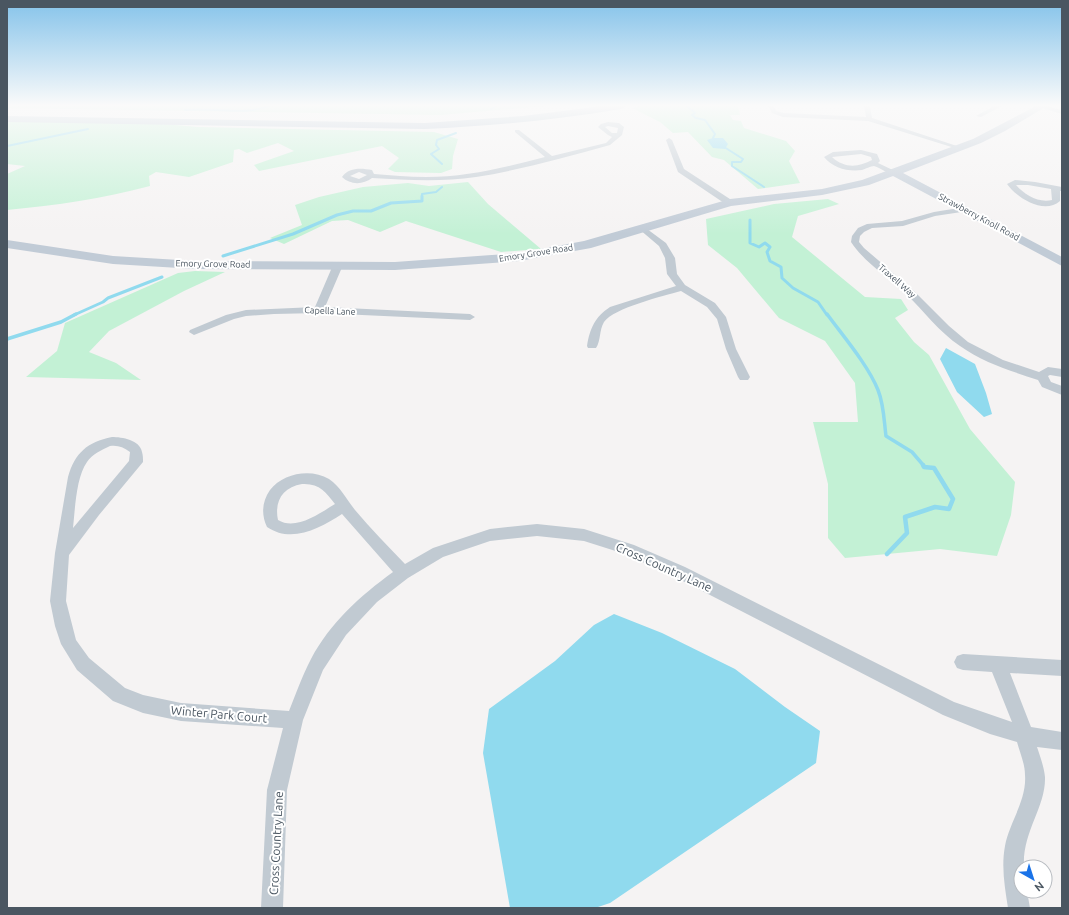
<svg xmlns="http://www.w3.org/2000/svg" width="1069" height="915" font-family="Ubuntu,sans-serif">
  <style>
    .green { fill: #c3f1d5 }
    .water { fill: #90daee }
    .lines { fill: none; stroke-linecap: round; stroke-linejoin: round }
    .stream-far3 { stroke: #90daee; stroke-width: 2 }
    .stream-far2 { stroke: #90daee; stroke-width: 3 }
    .stream-far1 { stroke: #90daee; stroke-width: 3.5 }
    .stream { stroke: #90daee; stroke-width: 4.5 }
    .street { fill: #c1cad2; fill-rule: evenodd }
    .secondary { fill: #c1cbd6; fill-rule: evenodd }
    .primary { fill: #b3c2d1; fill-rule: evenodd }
    .labels { text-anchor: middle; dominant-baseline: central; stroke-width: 4; stroke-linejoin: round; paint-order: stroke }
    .far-street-label { font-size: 9px; fill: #4a5661; stroke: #fff }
    .near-street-label { font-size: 12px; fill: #4a5661; stroke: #fff }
  </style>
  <rect width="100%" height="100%" fill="#f5f3f3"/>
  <path class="green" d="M 14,106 L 544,106 L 441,115 L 7,108 Z
    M 640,106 L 738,106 L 740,115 L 730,115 L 733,120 L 741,121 L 744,128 L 786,141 L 795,151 L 789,161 L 800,183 L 758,189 L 724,160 L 712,157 L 688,132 L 673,133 L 660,122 L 632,108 Z
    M 7,119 L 142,122 L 198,127 L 434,132 L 458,139 L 453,156 L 452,169 L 441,173 L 395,172 L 388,169 L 399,158 L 382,146 L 259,171 L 254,165 L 294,151 L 278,143 L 247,153 L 239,149 L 234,150 L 233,162 L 189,177 L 156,172 L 149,176 L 150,186 C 101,199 58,205 7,210 L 7,174 L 25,166 L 7,164 Z
    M 468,182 L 488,204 L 541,249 L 501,252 L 406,221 L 380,232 L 348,220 L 332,221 L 284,244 L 270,238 L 302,225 L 295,205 L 319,197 L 363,187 L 408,183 L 429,186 Z
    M 828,199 L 839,204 L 798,216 L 792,237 L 865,297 L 901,299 L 908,310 L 895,318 L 914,342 L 929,355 L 970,429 L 1015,482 L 1011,515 L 997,556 L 940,549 L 845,558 L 828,538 L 828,484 L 813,422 L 858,422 L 855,383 L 825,341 L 779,318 L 737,268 L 708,245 L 706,219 L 774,204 Z
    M 195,271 L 225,272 L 184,291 L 109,331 L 89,352 L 116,363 L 141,380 L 26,377 L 57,351 L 65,323 L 178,273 Z"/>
  <path class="water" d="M 713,138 L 723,138 L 728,144 L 725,149 L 713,148 L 707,140 Z
    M 946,348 L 975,364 L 986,393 L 992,414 L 984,417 L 957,392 L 940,359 Z
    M 614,614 L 662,633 L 735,669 L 785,707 L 820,731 L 816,763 L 610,903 L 595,908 L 510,908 L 483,753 L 489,709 L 555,661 L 594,625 Z"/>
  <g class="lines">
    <path class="stream-far3" d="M 687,106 L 695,113 L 692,115 L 696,118 L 705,120 L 715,134 L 713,138 L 716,141
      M 491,109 L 496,106
      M 185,110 C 213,107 242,116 269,106
      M 721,145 L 743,159 L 741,162 L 732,162 L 732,166 L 764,187
      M 7,146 L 88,129
      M 442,164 L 431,154 L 439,149 L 436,145 L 437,140 L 456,133
      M 422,197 L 422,194 L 436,192 L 442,187"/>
    <path class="stream-far2" d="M 750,220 L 750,243 L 759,247 L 765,243 L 770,247 L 767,252 L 770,261 L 781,267 L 782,278 L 793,288 L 818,302 L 827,315
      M 223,256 L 293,234 L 337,215 L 353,211 L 371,211 L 391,203 L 422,201 L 422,196
      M 74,315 L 103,302 L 108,298 L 162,277"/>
    <path class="stream-far1" d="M 827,314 C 843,336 868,365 878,390 C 884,405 884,421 886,436 L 912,452 L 924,466
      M 7,339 L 61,322 L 76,314"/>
    <path class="stream" d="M 887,554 L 907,533 L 905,517 L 935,507 L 949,509 L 953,499 L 934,468 L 924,467 L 923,465"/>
    <path class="street" d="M 768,106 L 774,106 L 776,111 L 784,113 L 866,117 L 864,106 L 870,106 L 872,118 L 963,148 L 958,149 L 868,121 L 783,117 L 772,113 Z
      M 994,106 L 1002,106 L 981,117 L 976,116 Z
      M 1035,106 L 1046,106 L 1062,110 L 1062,114 Z
      M 608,122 L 619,123 L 624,127 L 622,135 L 610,145 C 566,157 521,170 476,177 C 441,182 407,180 372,178 C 363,185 350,185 342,177 C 349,167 361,168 372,170 L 374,174 C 391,175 409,177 426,177 C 467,177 506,167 545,157 L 515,132 L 515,130 L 519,130 L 552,156 L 606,143 L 612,137 L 608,135 L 598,127 L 601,124 ZM 608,126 L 618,128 L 617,133 L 612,133 L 605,127 ZM 359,172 L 367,175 L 359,179 L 350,176 Z
      M 669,138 L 672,140 L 684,169 L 733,201 L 733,205 L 727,205 L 678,172 L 666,140 Z
      M 861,150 L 877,154 L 880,161 L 878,163 L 899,173 L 898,175 C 889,176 882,168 874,166 C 871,166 865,169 862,170 C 848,172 833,168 824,157 L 833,152 ZM 861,154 L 871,157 L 872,160 C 859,167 845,169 832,157 Z
      M 1015,180 L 1035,182 L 1062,187 L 1062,191 L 1060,191 L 1060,201 C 1044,215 1017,198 1007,184 ZM 1016,185 L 1028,185 L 1051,189 L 1052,200 C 1038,203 1025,195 1016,185 Z
      M 965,207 L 968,207 L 968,211 L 935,216 L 903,226 L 872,228 L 864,232 L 860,236 L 859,242 L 864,248 L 913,290 L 949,326 L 968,342 L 1003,360 L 1039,372 L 1048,367 L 1062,369 L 1062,377 L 1050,375 L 1048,376 L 1051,382 L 1062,386 L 1062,395 L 1042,387 L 1038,380 C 1011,371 984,363 960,346 C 939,332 924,311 906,294 C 888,277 865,263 851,242 L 852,236 L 858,228 L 867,224 L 902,221 L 934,212 Z
      M 643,226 L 666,243 L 675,258 L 677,274 L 685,285 L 715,303 L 726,317 L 736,349 L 750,377 L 748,380 L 740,380 L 738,377 L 726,349 L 717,319 L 707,307 L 681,291 C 663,296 614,308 604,322 C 599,330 601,341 596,348 L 588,348 L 587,346 C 590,328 595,317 610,307 L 676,286 L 667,274 L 665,258 L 659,246 L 639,229 Z
      M 338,262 L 343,265 L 325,307 L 470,314 L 475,317 L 470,320 L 319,313 L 274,314 L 246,316 L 234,319 L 194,335 L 189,332 L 190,330 L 226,315 L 246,310 L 315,307 L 333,265 Z
      M 112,437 C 122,437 140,440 142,452 C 143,455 143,459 143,462 L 99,515 L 69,555 L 66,601 L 76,640 L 89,658 L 125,688 L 143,695 L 181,703 L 289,711 C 296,694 302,676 311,659 C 330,623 360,596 393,572 L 342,514 C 320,528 292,544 267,527 C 261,515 262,501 270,490 C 283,473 311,468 329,479 C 340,486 347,500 355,510 C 371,529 388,546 405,564 L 433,548 L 490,529 L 537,524 L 584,529 L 634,545 L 685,567 L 954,702 L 1012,722 L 992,672 L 963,670 L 957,668 L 954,662 L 957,656 L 963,654 L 1062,660 L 1062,676 L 1010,673 L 1031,727 L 1062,732 L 1062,750 L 1037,747 C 1040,756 1044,767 1045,777 C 1046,807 1022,832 1024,867 L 1021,867 L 1021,891 L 1027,891 L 1030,908 L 1008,908 C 1005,888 1001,867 1005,846 C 1009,823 1027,800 1025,775 C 1025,764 1020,753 1017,742 L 990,734 L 943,715 L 675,577 L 625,554 L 584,541 L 537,536 L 490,541 L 443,557 L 408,578 L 377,602 L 346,635 L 323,670 L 303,720 L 287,790 L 283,908 L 261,908 L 267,790 L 283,728 L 181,721 L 143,713 L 113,701 L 77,670 L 61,644 L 55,626 L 50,601 L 55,553 L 68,477 C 75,453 87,442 112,437 ZM 110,446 C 118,445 123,447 130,452 L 129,461 L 73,528 C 75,510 76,477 87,462 C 92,454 102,450 110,446 ZM 302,484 C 319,483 326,492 335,504 C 320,513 296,531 278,520 C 274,501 283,487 302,484 Z"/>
    <path class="secondary" d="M 1036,106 L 1047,106 L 1005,131 L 981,143 L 903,173 L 1062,257 L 1062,266 L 893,176 L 869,185 L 822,195 L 731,206 L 591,248 L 519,261 L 395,270 L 196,269 L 113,264 L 7,248 L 7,240 L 113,256 L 196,261 L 395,262 L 519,253 L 584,241 L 730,199 L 822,189 L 862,180 L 973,139 Z"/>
    <path class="primary" d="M 602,106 L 626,106 L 621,109 C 556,120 491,126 425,129 L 7,122 L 7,116 L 425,123 L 523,116 Z"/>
  </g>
  <linearGradient id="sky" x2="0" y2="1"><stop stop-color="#85c3ea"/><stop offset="0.45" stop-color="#fafafa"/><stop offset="1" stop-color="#fafafa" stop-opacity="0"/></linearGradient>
  <rect width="1069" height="234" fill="url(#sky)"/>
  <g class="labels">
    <g class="far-street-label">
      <text transform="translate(979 217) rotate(28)">Strawberry Knoll Road</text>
      <text transform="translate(536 253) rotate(-9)">Emory Grove Road</text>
      <text transform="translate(213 264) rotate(1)">Emory Grove Road</text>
      <text transform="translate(897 281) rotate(41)">Traxell Way</text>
      <text transform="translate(330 311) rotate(2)">Capella Lane</text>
    </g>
    <g class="near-street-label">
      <text transform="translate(664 567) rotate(24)">Cross Country Lane</text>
      <text transform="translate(219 714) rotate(5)">Winter Park Court</text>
      <text transform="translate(276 843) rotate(-87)">Cross Country Lane</text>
    </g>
  </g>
  <rect width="1069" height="915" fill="none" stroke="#4a5661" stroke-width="16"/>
  <g transform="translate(1033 879) rotate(141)"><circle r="19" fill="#ffffff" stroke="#b7bbc0"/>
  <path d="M0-3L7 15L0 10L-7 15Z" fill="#1a73e8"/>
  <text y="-6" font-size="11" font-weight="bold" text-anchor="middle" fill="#4a5661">N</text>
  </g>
</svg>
